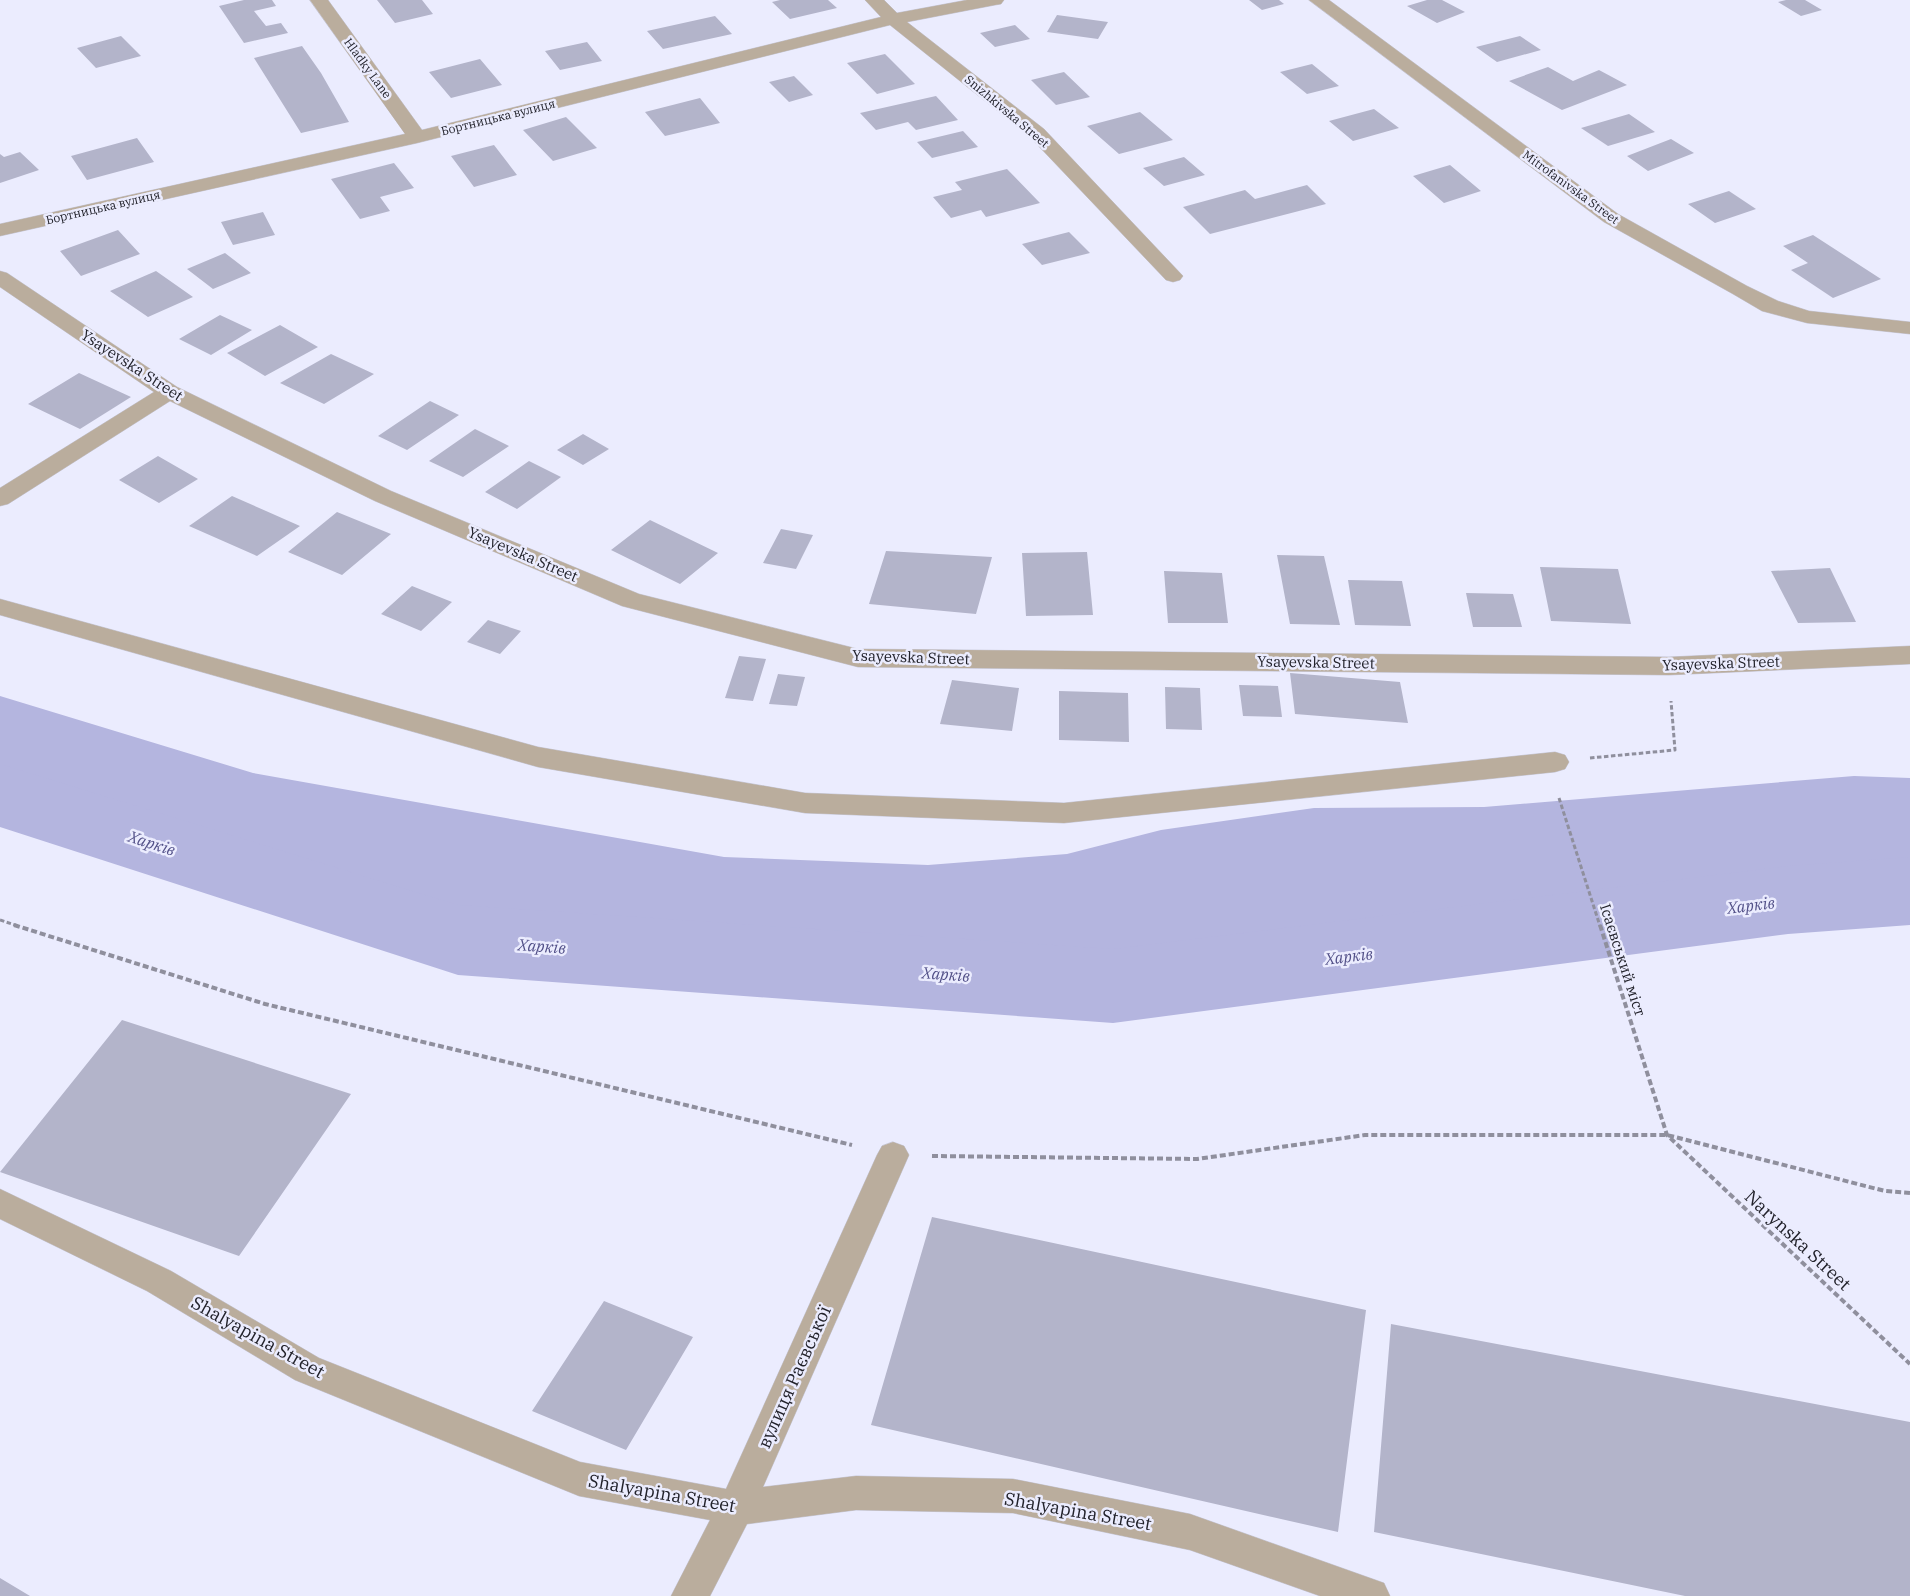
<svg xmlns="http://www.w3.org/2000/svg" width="1910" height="1596" font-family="'IBM Plex Serif',serif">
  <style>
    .water { fill: #b4b5df }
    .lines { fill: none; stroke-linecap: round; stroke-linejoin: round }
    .river { fill: #b4b5df; fill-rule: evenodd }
    .building { fill: #b3b4ca }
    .street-casing { stroke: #c7c8d8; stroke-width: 1 }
    .path-far1 { stroke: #8f8f9d; stroke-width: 3; stroke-dasharray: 4.5 2.5; stroke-linecap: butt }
    .path { stroke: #8f8f9d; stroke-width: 4; stroke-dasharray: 6 3; stroke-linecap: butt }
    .street { fill: #baad9d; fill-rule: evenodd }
    .labels { text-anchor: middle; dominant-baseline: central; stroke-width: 5; stroke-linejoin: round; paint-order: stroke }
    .far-street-label { font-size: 12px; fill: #22222b; stroke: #ebecfe }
    .street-label { font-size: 15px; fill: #22222b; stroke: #ebecfe }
    .water-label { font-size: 16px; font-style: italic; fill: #525088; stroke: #ebecfe }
    .near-street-label { font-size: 18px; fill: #22222b; stroke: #ebecfe }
  </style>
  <rect width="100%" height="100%" fill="#ebecfe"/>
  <path class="water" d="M 0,696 L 253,773 L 724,857 L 928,865 L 1067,854 L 1161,830 L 1314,808 L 1484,807 L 1854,776 L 1910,778 L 1910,890 L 1806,880 L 1493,949 L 1253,950 L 977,968 L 535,943 L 0,793 Z"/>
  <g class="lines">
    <path class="river" d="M 0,764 L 458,905 L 1113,949 L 1788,866 L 1910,857 L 1910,925 L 1788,934 L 1113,1023 L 458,975 L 0,827 Z"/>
  </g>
  <path class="building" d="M 244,0 L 272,0 L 276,6 L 254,11 L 266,26 L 281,23 L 288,33 L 244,43 L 219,6 Z
    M 377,0 L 422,0 L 433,14 L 395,23 Z
    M 780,0 L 828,0 L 837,8 L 790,19 L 772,2 Z
    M 1249,0 L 1279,0 L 1284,4 L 1262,10 Z
    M 1427,0 L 1442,0 L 1465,12 L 1437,23 L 1407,6 Z
    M 1786,0 L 1805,0 L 1822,10 L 1801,16 L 1778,2 Z
    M 1057,15 L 1108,22 L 1098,39 L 1047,32 Z
    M 715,16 L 732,34 L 663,49 L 647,31 Z
    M 1015,25 L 1030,39 L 995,47 L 980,33 Z
    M 121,36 L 141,56 L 96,68 L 77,48 Z
    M 1520,36 L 1541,50 L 1497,62 L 1476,47 Z
    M 587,42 L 602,61 L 560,70 L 545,51 Z
    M 302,46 L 321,73 L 349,122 L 301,133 L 254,58 Z
    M 885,54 L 915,84 L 877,94 L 847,63 Z
    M 480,59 L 502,85 L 451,98 L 429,72 Z
    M 1312,64 L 1339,86 L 1307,94 L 1280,72 Z
    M 1548,67 L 1573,81 L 1599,70 L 1627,85 L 1562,110 L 1509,81 Z
    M 1064,72 L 1090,97 L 1056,105 L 1031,80 Z
    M 794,76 L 813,95 L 789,102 L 769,82 Z
    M 936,96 L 958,120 L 916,130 L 908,122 L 876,130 L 860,113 Z
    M 700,98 L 720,123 L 665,136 L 645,112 Z
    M 1374,109 L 1399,128 L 1353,141 L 1329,121 Z
    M 1140,112 L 1173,140 L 1119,154 L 1087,126 Z
    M 1629,114 L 1655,132 L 1608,146 L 1581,128 Z
    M 566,117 L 597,148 L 553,161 L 523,130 Z
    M 963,131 L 978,147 L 932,158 L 917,142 Z
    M 137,138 L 154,162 L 87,180 L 71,156 Z
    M 1671,139 L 1694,153 L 1648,171 L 1627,156 Z
    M 494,145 L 517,175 L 474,187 L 451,156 Z
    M 20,152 L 39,170 L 0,183 L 0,154 L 4,157 Z
    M 1184,157 L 1205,175 L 1164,186 L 1143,168 Z
    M 394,163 L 414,188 L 380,197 L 390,211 L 360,219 L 331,179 Z
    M 1450,165 L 1481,191 L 1444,203 L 1413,176 Z
    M 1007,169 L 1040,203 L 986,217 L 981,210 L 951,218 L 933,197 L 962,190 L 955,182 Z
    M 1307,185 L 1326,204 L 1210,234 L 1183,207 L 1245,190 L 1255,199 Z
    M 1729,191 L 1756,209 L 1715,223 L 1688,204 Z
    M 263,212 L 275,235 L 233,245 L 221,222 Z
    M 118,230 L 140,254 L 81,276 L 60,251 Z
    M 1069,232 L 1090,253 L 1042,265 L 1022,244 Z
    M 1813,235 L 1881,279 L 1833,298 L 1791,270 L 1808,263 L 1783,246 Z
    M 225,253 L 251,273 L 213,289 L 187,269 Z
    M 156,271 L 193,297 L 148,317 L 110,291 Z
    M 220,315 L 252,330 L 211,355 L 179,339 Z
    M 280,325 L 318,347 L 265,376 L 227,353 Z
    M 331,354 L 374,374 L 324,404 L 280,383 Z
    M 79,373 L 131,397 L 80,429 L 28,404 Z
    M 430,401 L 459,415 L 407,450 L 378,436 Z
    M 475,429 L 509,446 L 463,477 L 429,461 Z
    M 583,434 L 609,449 L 583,465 L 557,450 Z
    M 158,456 L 198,479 L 159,503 L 119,480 Z
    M 529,461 L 561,477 L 517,509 L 485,492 Z
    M 232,496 L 300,526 L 257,556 L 189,526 Z
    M 337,512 L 391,534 L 342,575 L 288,552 Z
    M 650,520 L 718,553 L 680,584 L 611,550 Z
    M 781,529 L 813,535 L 796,569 L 763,563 Z
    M 886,551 L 992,557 L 976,614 L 869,604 Z
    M 1087,552 L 1093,615 L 1026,616 L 1022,553 Z
    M 1277,555 L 1324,556 L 1340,625 L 1290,624 Z
    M 1540,567 L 1618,569 L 1631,624 L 1551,621 Z
    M 1830,568 L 1856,622 L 1798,623 L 1771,571 Z
    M 1164,571 L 1222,573 L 1228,623 L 1168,623 Z
    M 1348,580 L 1402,581 L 1411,626 L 1355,625 Z
    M 412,586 L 452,602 L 421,631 L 381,614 Z
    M 1466,593 L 1513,594 L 1522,627 L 1473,627 Z
    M 488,620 L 521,631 L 500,654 L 467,642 Z
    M 739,656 L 766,659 L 753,701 L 725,698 Z
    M 1290,673 L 1400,682 L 1408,723 L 1295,714 Z
    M 778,674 L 805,677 L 797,706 L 769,704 Z
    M 952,680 L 1019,688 L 1012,731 L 940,724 Z
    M 1239,685 L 1278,686 L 1282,717 L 1243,716 Z
    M 1165,687 L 1200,688 L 1202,730 L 1166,729 Z
    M 1059,691 L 1128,693 L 1129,742 L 1059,740 Z
    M 122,1020 L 351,1094 L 239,1256 L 0,1172 Z
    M 932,1217 L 1366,1310 L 1338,1532 L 871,1425 Z
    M 604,1301 L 693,1337 L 626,1450 L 532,1411 Z
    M 1391,1324 L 1910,1422 L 1910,1596 L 1685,1596 L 1374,1532 Z
    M 0,1578 L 30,1596 L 0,1596 Z"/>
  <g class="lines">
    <g class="street-casing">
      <path id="street" d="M 310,0 L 328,0 L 422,130 L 881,17 L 865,0 L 884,0 L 897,13 L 967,0 L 1004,0 L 1001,4 L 995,5 L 907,22 L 1044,129 L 1183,276 L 1180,280 L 1173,282 L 1166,280 L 1030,137 L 890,25 L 417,143 L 0,236 L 0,224 L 405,134 Z
        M 1309,0 L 1329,0 L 1618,214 L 1747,286 L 1778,301 L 1809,311 L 1910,322 L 1910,334 L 1807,323 L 1762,311 L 1733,294 L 1604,222 Z
        M 0,271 L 7,273 L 177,387 L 391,491 L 639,594 L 858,649 L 1669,657 L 1910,646 L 1910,664 L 1669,675 L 858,667 L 622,606 L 375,501 L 170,401 L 8,504 L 0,506 L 0,488 L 154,392 L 0,287 Z
        M 0,599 L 538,747 L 805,793 L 1064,803 L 1555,752 L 1565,755 L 1569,762 L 1565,769 L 1555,772 L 1064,823 L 805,813 L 538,767 L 0,615 Z
        M 893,1142 L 904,1146 L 909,1155 L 763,1487 L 856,1476 L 1013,1479 L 1190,1514 L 1384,1583 L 1390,1596 L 1320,1596 L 1190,1550 L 1013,1513 L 856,1510 L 747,1524 L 710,1596 L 671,1596 L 710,1520 L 579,1496 L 295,1380 L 147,1291 L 0,1219 L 0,1189 L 171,1271 L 319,1358 L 580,1462 L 726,1489 L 877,1155 L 882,1146 Z"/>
    </g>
    <path class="path-far1" d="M 1590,758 L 1675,750 L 1671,701
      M 1559,798 L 1600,926
      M 0,920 L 18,926"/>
    <path class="path" d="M 14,925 L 265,1004 L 852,1145
      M 1600,925 L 1667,1135 L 1910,1364
      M 932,1156 L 1197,1159 L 1365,1135 L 1667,1135 L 1885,1191 L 1910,1193"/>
    <use href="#street" class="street"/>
  </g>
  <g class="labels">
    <g class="far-street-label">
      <text transform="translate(368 68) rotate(54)">Hladky Lane</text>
      <text transform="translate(1007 111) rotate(40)">Snizhkivska Street</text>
      <text transform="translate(498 117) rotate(-14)">Бортницька вулиця</text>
      <text transform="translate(1571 187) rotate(36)">Mitrofanivska Street</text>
      <text transform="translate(103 207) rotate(-13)">Бортницька вулиця</text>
    </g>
    <g class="street-label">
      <text transform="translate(132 365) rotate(33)">Ysayevska Street</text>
      <text transform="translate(523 554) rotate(23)">Ysayevska Street</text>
      <text transform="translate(911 657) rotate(2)">Ysayevska Street</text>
      <text transform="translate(1316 662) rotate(1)">Ysayevska Street</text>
      <text transform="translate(1721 663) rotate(-2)">Ysayevska Street</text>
      <text transform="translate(1623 960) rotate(72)">Ісаєвський міст</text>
    </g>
    <g class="water-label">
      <text transform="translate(152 843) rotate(18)">Харків</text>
      <text transform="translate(1751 905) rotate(-7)">Харків</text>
      <text transform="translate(542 946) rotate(4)">Харків</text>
      <text transform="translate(1349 956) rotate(-7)">Харків</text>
      <text transform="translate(946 974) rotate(4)">Харків</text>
    </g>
    <g class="near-street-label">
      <text transform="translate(1798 1240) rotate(43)">Narynska Street</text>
      <text transform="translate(258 1337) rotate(29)">Shalyapina Street</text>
      <text transform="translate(794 1377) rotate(-66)">вулиця Раєвської</text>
      <text transform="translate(662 1493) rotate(10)">Shalyapina Street</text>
      <text transform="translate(1078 1511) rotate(10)">Shalyapina Street</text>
    </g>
  </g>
</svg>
